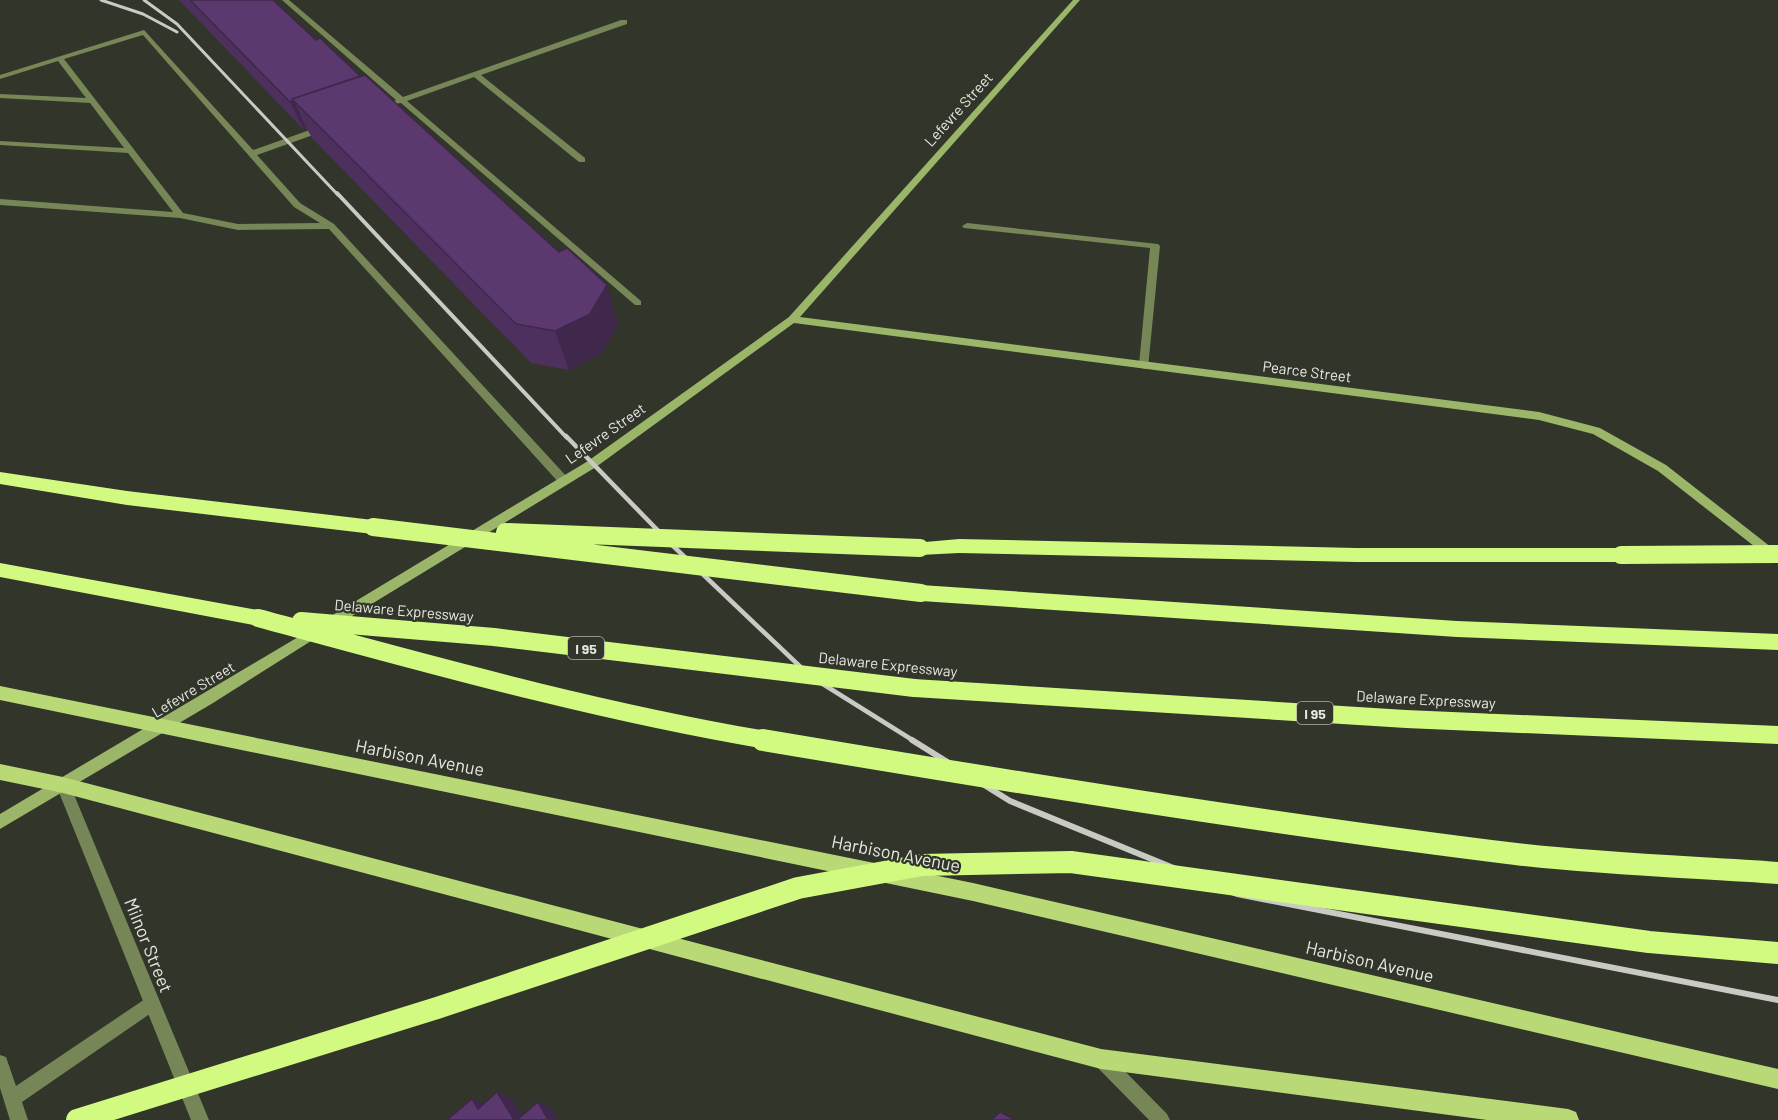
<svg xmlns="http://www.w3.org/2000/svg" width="1778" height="1120" font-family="Barlow,sans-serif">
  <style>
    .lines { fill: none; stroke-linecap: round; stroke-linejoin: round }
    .lane { fill: #768657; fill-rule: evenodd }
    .street { fill: #768657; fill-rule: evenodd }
    .secondary { fill: #9bb569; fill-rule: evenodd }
    .primary { fill: #b8d975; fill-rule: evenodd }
    .highway { fill: #d2f980; fill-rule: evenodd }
    .rail-far3 { stroke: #c8cac3; stroke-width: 3 }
    .rail-far2 { stroke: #c8cac3; stroke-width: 4 }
    .rail-far1 { stroke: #c8cac3; stroke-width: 4.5 }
    .rail { stroke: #c8cac3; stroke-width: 6 }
    .highway-bridge-far1 { stroke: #d2f980; stroke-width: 18 }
    .highway-bridge { stroke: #d2f980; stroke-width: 22 }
    .wall { fill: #4e305e }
    .shaded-wall { fill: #40274c }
    .building { fill: #5b386d; stroke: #40274c; stroke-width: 1.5 }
    .labels { text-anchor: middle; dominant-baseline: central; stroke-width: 4.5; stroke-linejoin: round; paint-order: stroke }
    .shield { fill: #31352a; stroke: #b0b2aa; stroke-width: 1.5 }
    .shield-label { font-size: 14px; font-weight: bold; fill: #e6e8e1 }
    .street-label { font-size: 15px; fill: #e6e8e1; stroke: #31352a }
    .near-street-label { font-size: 18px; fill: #e6e8e1; stroke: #31352a }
  </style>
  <rect width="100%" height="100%" fill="#31352a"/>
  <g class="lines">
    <path class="lane" d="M 282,0 L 289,0 L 403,97 L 621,20 L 627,20 L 627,24 L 481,75 L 585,158 L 585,162 L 579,162 L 474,77 L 407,101 L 641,301 L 641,305 L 635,305 L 401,103 L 394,104 L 393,102 L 396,100 Z
      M 144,30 L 253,150 L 321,126 L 327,126 L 327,130 L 257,155 L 300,203 L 334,224 L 568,478 L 570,481 L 568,484 L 560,484 L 329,229 L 238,230 L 180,218 L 0,205 L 0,199 L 173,212 L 128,153 L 0,145 L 0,141 L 124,148 L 90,103 L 0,98 L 0,94 L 86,98 L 58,61 L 0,79 L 0,75 ZM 143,35 L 294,207 L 320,223 L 238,224 L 183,213 L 64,59 Z
      M 967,223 L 1158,244 L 1160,246 L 1148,368 L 1144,369 L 1139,365 L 1150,248 L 964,228 L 962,226 Z
      M 151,995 L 157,997 L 159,1003 L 157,1009 L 22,1102 L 28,1120 L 10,1120 L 0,1088 L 0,1055 L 6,1057 L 16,1086 Z"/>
    <path class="street" d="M 63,778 L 68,780 L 70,785 L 209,1120 L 191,1120 L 56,785 L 58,780 Z
      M 1102,1052 L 1108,1054 L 1167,1114 L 1170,1120 L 1149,1120 L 1096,1066 L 1094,1060 L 1096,1054 Z"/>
    <path class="secondary" d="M 1073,0 L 1080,0 L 800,317 L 1539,412 L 1600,428 L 1666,465 L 1776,551 L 1778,554 L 1776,557 L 1768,557 L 1658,471 L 1593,434 L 1539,420 L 794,323 L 596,467 L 334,627 L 330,628 L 326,627 L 324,623 L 326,619 L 588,461 L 789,317 Z
      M 315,627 L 319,628 L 321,632 L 319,636 L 213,703 L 0,829 L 0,814 Z"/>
    <path class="primary" d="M 0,686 L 973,883 L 1778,1069 L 1778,1089 L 973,901 L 0,700 Z
      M 0,764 L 63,777 L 1101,1049 L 1568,1109 L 1576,1112 L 1579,1120 L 1487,1120 L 1101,1069 L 63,793 L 0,780 Z"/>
    <path class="highway" d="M 0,472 L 127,491 L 373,520 L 379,522 L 382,527 L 379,532 L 373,534 L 127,505 L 0,484 Z
      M 959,539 L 1356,548 L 1621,548 L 1627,550 L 1630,555 L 1627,560 L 1621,562 L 1356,562 L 959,553 L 920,555 L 914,553 L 911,548 L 914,543 Z
      M 0,563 L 258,610 L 265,612 L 267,618 L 265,624 L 258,626 L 0,577 Z
      M 921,585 L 1457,621 L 1778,634 L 1778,650 L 1457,637 L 921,601 L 914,598 L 912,593 L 914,588 Z
      M 914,679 L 1406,710 L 1778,726 L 1778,744 L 1406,728 L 914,697 L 907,694 L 904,688 L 907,682 Z"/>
    <path class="rail-far3" d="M 101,0 L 143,14 L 177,32
      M 144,0 L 177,24 L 338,195"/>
    <path class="rail-far2" d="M 337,193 L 567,438"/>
    <path class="rail-far1" d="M 566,436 L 670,543 L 810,676 L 914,741"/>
    <path class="rail" d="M 912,740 L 1010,801 L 1237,894 L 1778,1000"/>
    <path class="highway-bridge-far1" d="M 373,527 L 921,593
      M 505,532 L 920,548
      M 1621,555 L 1778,554
      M 258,618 C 428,664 598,712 772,741
      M 301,621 L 494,637 L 914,688"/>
    <path class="highway-bridge" d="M 763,740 C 1013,782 1264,823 1516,854 C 1603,864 1691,867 1778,873
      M 77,1120 L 437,1008 L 798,888 L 922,865 L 1071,862 L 1649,942 L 1778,953"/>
  </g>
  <path class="wall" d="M 179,0 L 273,0 L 618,324 L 602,353 L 569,370 L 531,363 L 312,138 L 307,129 L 304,130 Z"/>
  <path class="shaded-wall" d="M 294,101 L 307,129 L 304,130 L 290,102 Z
    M 607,285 L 618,324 L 602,353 L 569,370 L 555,331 Z
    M 497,1092 L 512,1099 L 525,1120 L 514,1120 Z
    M 472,1099 L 488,1106 L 478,1109 Z
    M 538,1102 L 551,1108 L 558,1120 L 548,1120 Z"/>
  <path class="building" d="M 190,0 L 273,0 L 316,40 L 320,38 L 360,76 L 292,99 L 294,101 L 290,102 Z
    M 365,75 L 559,252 L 567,248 L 607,285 L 590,314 L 555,331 L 516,324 L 292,99 Z
    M 497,1092 L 514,1120 L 447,1120 L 472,1099 L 478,1109 Z
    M 538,1102 L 548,1120 L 517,1120 Z
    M 1000,1112 L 1015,1120 L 992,1120 Z"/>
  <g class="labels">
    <g class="shield">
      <rect x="568" y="637" width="36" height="22" rx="4.5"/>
      <rect x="1297" y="702" width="36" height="22" rx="4.5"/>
    </g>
    <g class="shield-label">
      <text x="586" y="648">I 95</text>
      <text x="1315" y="713">I 95</text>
    </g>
    <g class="street-label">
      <text transform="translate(958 109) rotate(-48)">Lefevre Street</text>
      <text transform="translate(1307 371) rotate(7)">Pearce Street</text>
      <text transform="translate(605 433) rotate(-35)">Lefevre Street</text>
      <text transform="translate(404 610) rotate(5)">Delaware Expressway</text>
      <text transform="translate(888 664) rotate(6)">Delaware Expressway</text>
      <text transform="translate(193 689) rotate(-31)">Lefevre Street</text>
      <text transform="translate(1426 699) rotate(3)">Delaware Expressway</text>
    </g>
    <g class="near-street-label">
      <text transform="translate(420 757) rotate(11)">Harbison Avenue</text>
      <text transform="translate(896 853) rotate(11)">Harbison Avenue</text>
      <text transform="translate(149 945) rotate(68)">Milnor Street</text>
      <text transform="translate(1370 961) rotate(13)">Harbison Avenue</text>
    </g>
  </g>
</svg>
